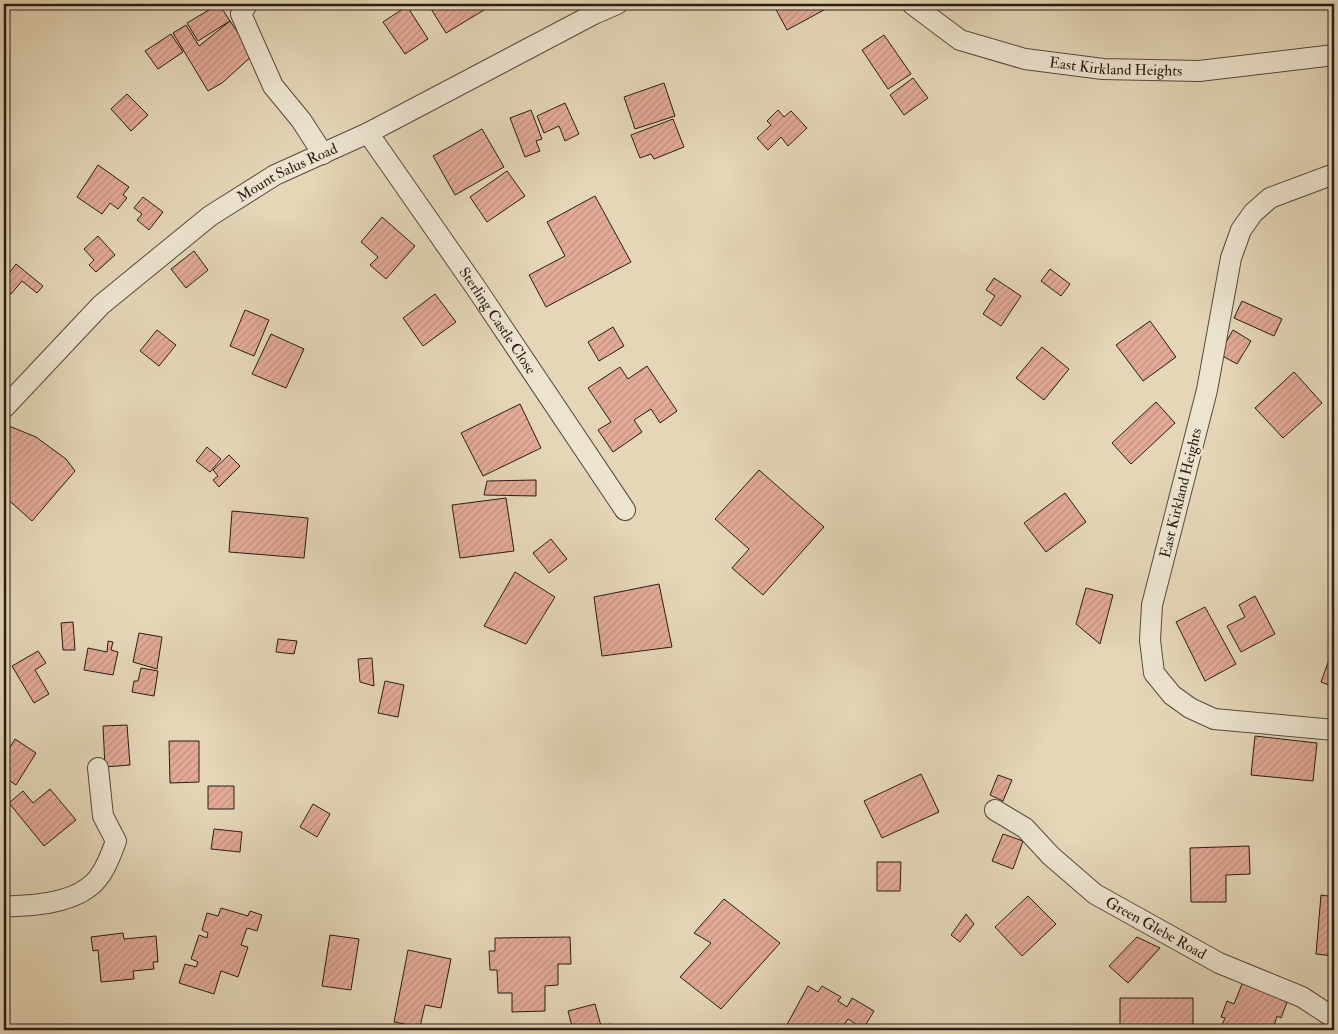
<svg xmlns="http://www.w3.org/2000/svg" width="1338" height="1034" font-family="'IM FELL Double Pica',serif">
  <style>
    .building { fill: url(#building-hatch); stroke: #291c15 }
    .lines { fill: none; stroke-linecap: round; stroke-linejoin: round }
    .minor-casing { stroke: #584a3e; stroke-width: 22 }
    .minor { stroke: #ede4d0; stroke-width: 20 }
    .labels { text-anchor: middle; dominant-baseline: central; stroke-width: 5; stroke-linejoin: round; paint-order: stroke }
    .street-label { font-size: 15px; fill: #291c15; stroke: #ede4d0 }
  </style>
  <defs>
    <pattern id="building-hatch" width="6" height="6" patternUnits="userSpaceOnUse" patternTransform="scale(1.25)"><rect width="6" height="6" fill="#e2aa97"/><path d="M-1 1l2-2M0 6l6-6M5 7l2-2" fill="none" stroke="#c29281"/></pattern>
  </defs>
  <rect width="100%" height="100%" fill="#e4d6b7"/>
  <filter id="stains"><feTurbulence type="fractalNoise" baseFrequency=".004" numOctaves="4"/><feColorMatrix values="0 0 0 0 .2 0 0 0 0 .09 0 0 0 0 .02 0 0 0 .5 -.17"/></filter>
  <radialGradient id="worn" r=".72"><stop offset=".6" stop-color="#630" stop-opacity="0"/><stop offset="1" stop-color="#630" stop-opacity=".3"/></radialGradient>
  <path class="building" d="M 219,4 L 230,21 L 198,41 L 187,23 Z
    M 428,4 L 494,4 L 446,33 Z
    M 773,4 L 835,4 L 787,30 Z
    M 407,6 L 428,39 L 405,54 L 383,22 Z
    M 230,21 L 253,55 L 222,83 L 208,91 L 173,33 L 186,25 L 199,46 Z
    M 171,34 L 183,52 L 158,69 L 145,51 Z
    M 884,35 L 911,74 L 888,89 L 862,50 Z
    M 913,78 L 928,98 L 904,115 L 890,95 Z
    M 664,83 L 675,116 L 635,129 L 624,97 Z
    M 127,94 L 148,115 L 131,131 L 111,109 Z
    M 565,103 L 579,134 L 565,141 L 559,126 L 544,133 L 537,116 Z
    M 531,110 L 542,139 L 536,141 L 540,151 L 525,157 L 510,118 Z
    M 778,110 L 784,117 L 791,111 L 807,128 L 788,146 L 781,137 L 768,150 L 757,138 L 771,125 L 767,121 Z
    M 673,119 L 684,147 L 654,159 L 651,154 L 640,158 L 631,135 Z
    M 482,129 L 504,167 L 455,195 L 433,156 Z
    M 98,165 L 129,187 L 123,195 L 127,198 L 118,209 L 110,203 L 102,214 L 77,197 Z
    M 507,171 L 525,196 L 487,222 L 470,197 Z
    M 595,196 L 631,262 L 546,307 L 529,275 L 565,256 L 547,222 Z
    M 143,197 L 163,212 L 149,230 L 137,220 L 142,214 L 134,208 Z
    M 382,217 L 415,246 L 386,279 L 370,265 L 378,257 L 361,242 Z
    M 98,236 L 115,255 L 96,272 L 89,265 L 94,260 L 84,249 Z
    M 194,251 L 208,270 L 186,288 L 171,269 Z
    M 16,264 L 43,286 L 37,293 L 22,281 L 11,294 L 4,289 L 4,280 Z
    M 1050,269 L 1070,284 L 1061,296 L 1041,281 Z
    M 994,278 L 1021,296 L 1001,326 L 983,314 L 995,296 L 986,290 Z
    M 435,294 L 456,322 L 423,346 L 403,318 Z
    M 1242,301 L 1282,319 L 1274,336 L 1234,318 Z
    M 245,310 L 269,320 L 254,356 L 230,346 Z
    M 1150,321 L 1176,357 L 1143,381 L 1116,345 Z
    M 613,327 L 624,346 L 599,361 L 588,342 Z
    M 157,330 L 176,345 L 159,366 L 140,351 Z
    M 1233,330 L 1251,341 L 1237,364 L 1219,354 Z
    M 271,334 L 304,349 L 286,388 L 252,374 Z
    M 1042,347 L 1069,369 L 1044,400 L 1016,378 Z
    M 647,366 L 677,411 L 660,423 L 651,409 L 634,420 L 642,432 L 613,452 L 598,430 L 611,422 L 588,388 L 620,367 L 628,379 Z
    M 1294,372 L 1322,403 L 1283,438 L 1255,408 Z
    M 1156,402 L 1175,423 L 1131,464 L 1112,443 Z
    M 520,404 L 541,448 L 483,476 L 461,433 Z
    M 9,426 L 36,437 L 66,459 L 75,471 L 32,521 L 4,496 L 4,432 Z
    M 1334,446 L 1334,458 L 1330,448 Z
    M 207,447 L 221,459 L 210,472 L 196,461 Z
    M 229,455 L 240,466 L 219,487 L 213,480 L 218,476 L 213,470 Z
    M 759,470 L 824,527 L 763,595 L 732,568 L 749,549 L 715,519 Z
    M 536,480 L 536,496 L 484,495 L 487,481 Z
    M 1065,493 L 1086,522 L 1046,552 L 1024,523 Z
    M 506,498 L 514,551 L 460,558 L 452,505 Z
    M 232,511 L 308,518 L 304,558 L 229,552 Z
    M 551,539 L 567,559 L 549,573 L 533,553 Z
    M 4,557 L 10,564 L 4,569 Z
    M 515,572 L 555,597 L 526,644 L 484,626 Z
    M 659,584 L 672,647 L 602,656 L 594,597 Z
    M 1086,588 L 1113,595 L 1100,644 L 1076,624 Z
    M 1255,596 L 1275,634 L 1241,652 L 1227,626 L 1245,617 L 1239,605 Z
    M 1205,607 L 1236,664 L 1205,681 L 1176,622 Z
    M 73,622 L 75,650 L 63,650 L 61,623 Z
    M 139,633 L 162,637 L 157,669 L 133,662 Z
    M 278,639 L 297,641 L 294,654 L 276,652 Z
    M 108,641 L 113,642 L 111,650 L 118,652 L 113,675 L 84,670 L 88,648 L 107,652 Z
    M 1334,646 L 1334,687 L 1321,682 Z
    M 38,651 L 46,663 L 35,670 L 49,694 L 34,703 L 12,666 Z
    M 372,658 L 374,686 L 360,682 L 358,659 Z
    M 141,668 L 158,671 L 154,696 L 132,692 L 134,681 L 138,681 Z
    M 385,681 L 404,685 L 398,717 L 378,713 Z
    M 127,725 L 130,765 L 105,767 L 103,726 Z
    M 1255,736 L 1317,743 L 1313,781 L 1251,775 Z
    M 15,739 L 36,753 L 16,785 L 4,777 L 4,757 Z
    M 169,741 L 199,741 L 199,782 L 170,783 Z
    M 921,774 L 939,812 L 882,838 L 864,801 Z
    M 998,775 L 1012,780 L 1003,801 L 990,795 Z
    M 208,786 L 234,786 L 234,809 L 208,809 Z
    M 50,789 L 76,820 L 44,846 L 9,803 L 23,791 L 33,803 Z
    M 313,804 L 330,814 L 317,837 L 300,827 Z
    M 214,829 L 242,832 L 240,852 L 211,849 Z
    M 1003,834 L 1023,841 L 1013,869 L 992,861 Z
    M 1249,846 L 1250,874 L 1226,875 L 1226,902 L 1191,902 L 1190,848 Z
    M 877,862 L 901,862 L 900,891 L 877,891 Z
    M 1321,895 L 1334,897 L 1334,956 L 1316,954 Z
    M 1028,896 L 1056,924 L 1022,956 L 995,927 Z
    M 724,899 L 780,943 L 721,1009 L 680,977 L 711,943 L 694,933 Z
    M 221,908 L 248,916 L 250,911 L 262,915 L 257,931 L 247,928 L 241,945 L 248,947 L 238,977 L 221,971 L 214,994 L 179,983 L 185,964 L 196,967 L 198,962 L 191,959 L 199,935 L 207,938 L 208,933 L 202,930 L 207,913 L 218,916 Z
    M 966,914 L 974,924 L 960,942 L 951,935 Z
    M 123,933 L 124,939 L 156,936 L 158,962 L 153,962 L 154,969 L 133,971 L 134,979 L 101,982 L 98,950 L 93,951 L 91,937 Z
    M 330,935 L 359,939 L 351,990 L 322,986 Z
    M 570,937 L 571,964 L 558,964 L 558,985 L 545,986 L 545,1011 L 512,1012 L 512,993 L 498,993 L 497,970 L 490,970 L 489,951 L 495,951 L 495,938 Z
    M 1137,937 L 1160,948 L 1128,983 L 1109,966 Z
    M 408,950 L 451,959 L 441,1008 L 425,1005 L 420,1027 L 394,1022 Z
    M 1244,979 L 1289,997 L 1281,1018 L 1277,1016 L 1274,1026 L 1278,1028 L 1277,1030 L 1220,1030 L 1225,1018 L 1221,1017 L 1227,1001 L 1234,1004 Z
    M 808,986 L 818,992 L 822,986 L 841,997 L 838,1001 L 847,1007 L 852,998 L 874,1011 L 863,1029 L 848,1019 L 841,1030 L 784,1030 Z
    M 1120,998 L 1193,998 L 1193,1030 L 1120,1030 Z
    M 595,1004 L 601,1026 L 610,1024 L 612,1030 L 573,1030 L 568,1011 Z
    M 721,1029 L 751,1029 L 751,1030 L 721,1030 Z"/>
  <g class="lines">
    <g class="minor-casing">
      <g id="minor">
        <path d="M 247,4 L 241,14 L 273,86 L 301,120 L 323,154"/>
        <path id="s1" d="M 912,4 L 960,40 L 1025,59 L 1103,69 L 1199,71 L 1334,55"/>
        <path id="s2" d="M 368,133 L 476,288 L 625,510"/>
        <path d="M 1334,174 L 1270,198 L 1253,213 L 1241,230 L 1231,258 L 1207,390 L 1152,605 L 1150,640 L 1154,673 L 1172,695 L 1190,708 L 1214,719 L 1334,730"/>
        <path id="s3" d="M 4,408 L 101,305 L 210,216 L 275,175 L 368,133 L 594,14 L 617,4"/>
        <path id="s4" d="M 995,810 L 1025,828 L 1051,856 L 1095,894 L 1219,963 L 1302,997 L 1334,1018"/>
        <path d="M 4,906 C 29,907 69,903 89,887 C 103,877 110,857 116,841 L 103,816 L 98,768"/>
      </g>
    </g>
    <use href="#minor" class="minor"/>
  </g>
  <g class="labels">
    <g class="street-label">
      <text stroke="none"><textPath href="#s1" startOffset="219">East Kirkland Heights</textPath></text>
      <text stroke="none"><textPath href="#s3" startOffset="371">Mount Salus Road</textPath></text>
      <text stroke="none"><textPath href="#s2" startOffset="228">Sterling Castle Close</textPath></text>
      <text transform="translate(1181 493) rotate(-76)">East Kirkland Heights</text>
      <text stroke="none"><textPath href="#s4" startOffset="201">Green Glebe Road</textPath></text>
    </g>
  </g>
  <rect width="1338" height="1034" fill="none" stroke="#e4d6b7" stroke-width="20"/>
  <rect x="5" y="5" width="1328" height="1024" fill="none" stroke="#291c15" stroke-width="2.5"/>
  <rect x="10" y="10" width="1318" height="1014" fill="none" stroke="#291c15"/>
  <rect width="100%" height="100%" filter="url(#stains)"/>
  <rect width="100%" height="100%" fill="url(#worn)"/>
</svg>
